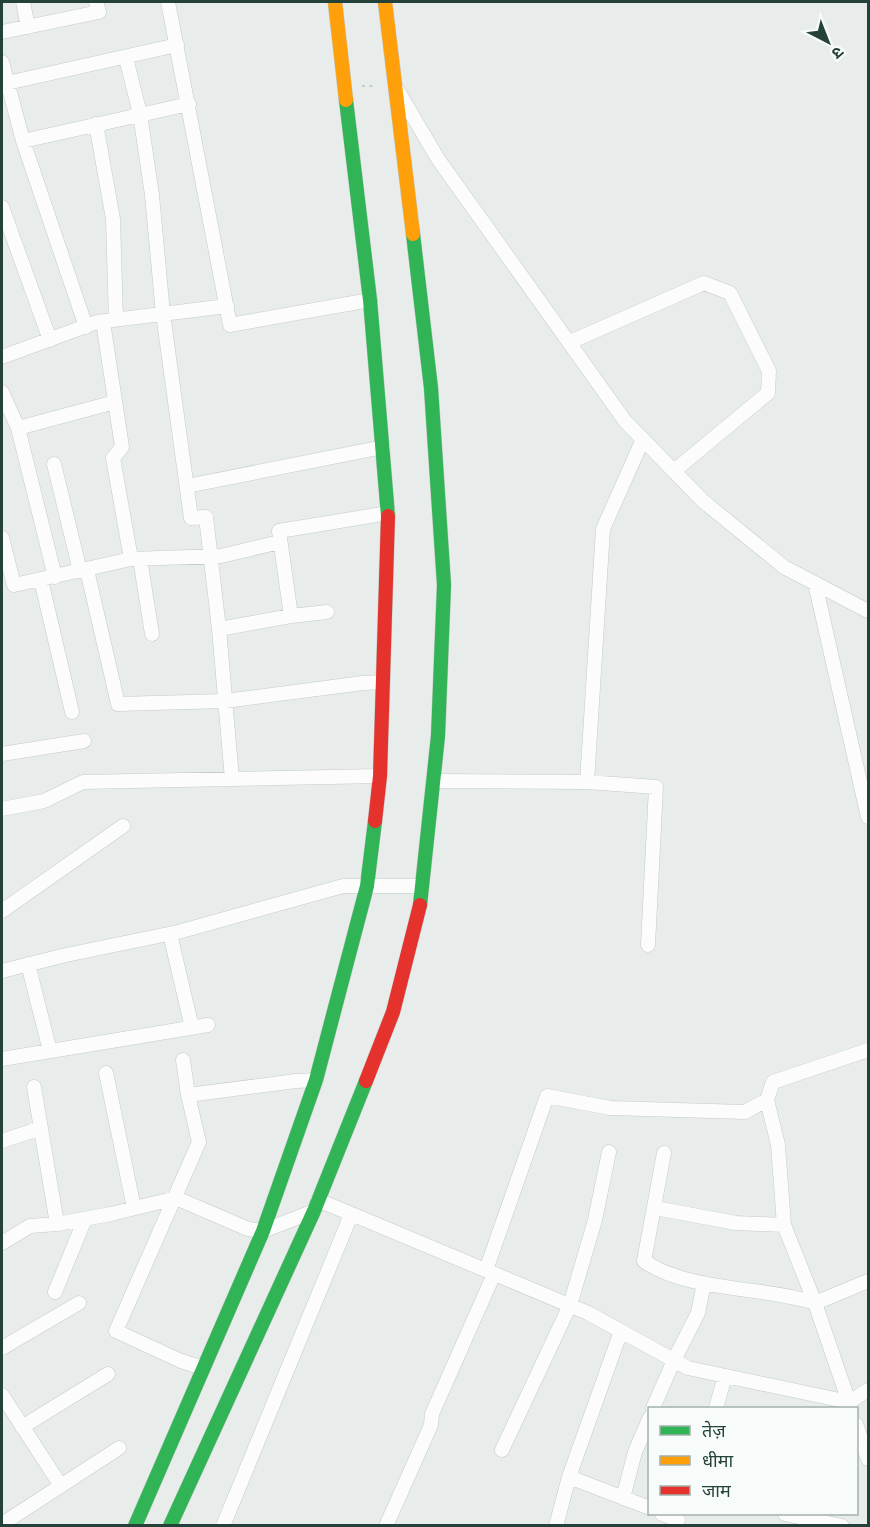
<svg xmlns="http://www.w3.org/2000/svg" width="870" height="1527" font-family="'Asap Condensed','Noto Sans Devanagari',sans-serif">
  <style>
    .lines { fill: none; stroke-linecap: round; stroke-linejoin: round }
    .street-casing { stroke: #c5cac8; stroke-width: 15 }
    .fast-casing { stroke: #c3cbc8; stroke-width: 15 }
    .slow-casing { stroke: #c3cbc8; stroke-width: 15 }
    .jam-casing { stroke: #c3cbc8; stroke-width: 15 }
    .path { stroke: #c3ccca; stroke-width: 2; stroke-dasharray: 3 4.5; stroke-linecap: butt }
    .street { stroke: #fcfcfc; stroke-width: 14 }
    .fast { stroke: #30b455; stroke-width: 14 }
    .slow { stroke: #ff9f0a; stroke-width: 14 }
    .jam { stroke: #e5322d; stroke-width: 14 }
  </style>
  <rect width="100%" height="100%" fill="#e8edeb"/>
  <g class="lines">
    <g class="street-casing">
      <path id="street" d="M 23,2 L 28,27
        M 168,2 L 230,325 L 370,300
        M 2,32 L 99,12 L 96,2
        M 126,58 L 140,114 L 152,195 L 163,314 L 191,518 L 206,517 L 219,629 L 232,779
        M 2,62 L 23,141 L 86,327
        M 7,83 L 177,45
        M 398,91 L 438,159 L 625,421 L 703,501 L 784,567 L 868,611
        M 96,124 L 113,219 L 116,320
        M 23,141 L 189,104
        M 2,207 L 50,340
        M 103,322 L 122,447 L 113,458 L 131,559
        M 570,342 L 704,283 L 730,293 L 769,371 L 768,393 L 674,471
        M 2,357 L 97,322 L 227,306
        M 2,392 L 18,428 L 55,577
        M 18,428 L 115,402
        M 54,464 L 80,571
        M 187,486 L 383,447
        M 2,538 L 14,585 L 131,559 L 221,556 L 280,542
        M 140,559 L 152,634
        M 87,570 L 118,704 L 225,701 L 363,683 L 383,682
        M 41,580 L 72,712
        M 815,583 L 868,817
        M 291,616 L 279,531 L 388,513
        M 219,629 L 291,616 L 327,612
        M 2,754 L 84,741
        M 433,781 L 587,782 L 603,529 L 643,439
        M 587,782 L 656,787 L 648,945
        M 2,809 L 44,801 L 83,782 L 380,776
        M 2,911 L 123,826
        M 170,934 L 192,1028
        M 28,964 L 50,1051
        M 2,971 L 66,955 L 178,932 L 343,886 L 422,886
        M 2,1059 L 208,1025
        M 183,1060 L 188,1095 L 199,1142 L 116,1331 L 181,1361 L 203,1368
        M 106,1073 L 134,1208
        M 34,1087 L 57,1224
        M 188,1095 L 296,1081 L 316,1080
        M 2,1141 L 41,1128
        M 664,1153 L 644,1261 C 688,1292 763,1286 815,1303 L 784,1225 L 778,1145 L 767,1100 L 773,1082 L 868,1050
        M 318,1200 L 588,1313 L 688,1368 L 849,1402 L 868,1390
        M 655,1208 L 736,1223 L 784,1225
        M 2,1243 L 30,1226 L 57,1224 L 111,1214 L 176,1198 L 248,1229 L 263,1231 L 314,1211
        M 55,1292 L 85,1219
        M 621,1331 L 569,1477 L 650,1508
        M 2,1348 L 79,1303
        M 2,1395 L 61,1486
        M 653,1408 L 674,1360 L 698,1313 L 704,1283
        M 716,1408 L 725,1376
        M 851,1408 L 815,1303 L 868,1281
        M 856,1424 L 868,1459
        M 22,1427 L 108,1374
        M 502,1450 L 570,1305 L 595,1220 L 609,1152
        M 623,1498 L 635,1452 L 650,1417
        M 662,1514 L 678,1520
        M 785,1514 L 842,1526
        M 2,1524 L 119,1448
        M 223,1526 L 351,1215
        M 386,1526 L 431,1425 L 432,1414 L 494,1274 L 486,1270 L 547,1096 L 610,1108 L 745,1112 L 767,1100
        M 556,1526 L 569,1477"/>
    </g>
    <g class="fast-casing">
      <path id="fast" d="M 346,100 L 370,300 L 388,516
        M 413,234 L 431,388 L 444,585 L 438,736 L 420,905
        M 135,1526 L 263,1231 L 316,1080 L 367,886 L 375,821
        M 170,1526 L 314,1211 L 366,1081"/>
    </g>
    <g class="slow-casing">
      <path id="slow" d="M 335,2 L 346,100
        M 385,2 L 413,234"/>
    </g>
    <g class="jam-casing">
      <path id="jam" d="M 375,821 L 380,776 L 388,516
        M 366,1081 L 393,1012 L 420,905"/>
    </g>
    <path class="path" d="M 362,86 L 377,86"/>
    <use href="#street" class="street"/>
    <use href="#fast" class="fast"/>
    <use href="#slow" class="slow"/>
    <use href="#jam" class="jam"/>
  </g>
  <rect width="870" height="1527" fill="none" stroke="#24423a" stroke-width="6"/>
  <rect x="648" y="1407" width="210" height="108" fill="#f7fbf9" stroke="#a3b1ad" stroke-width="1.5"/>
  <rect x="660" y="1426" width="30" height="9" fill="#30b455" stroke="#a3b1ad" stroke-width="1.5"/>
  <text x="702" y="1437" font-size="18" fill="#24423a">तेज़</text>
  <rect x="660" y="1456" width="30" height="9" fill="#ff9f0a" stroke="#a3b1ad" stroke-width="1.5"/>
  <text x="702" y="1467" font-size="18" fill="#24423a">धीमा</text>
  <rect x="660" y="1486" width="30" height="9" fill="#e5322d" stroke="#a3b1ad" stroke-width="1.5"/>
  <text x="702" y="1497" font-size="18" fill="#24423a">जाम</text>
  <g transform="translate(828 42) rotate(138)" stroke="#f7fbf9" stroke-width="4.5" paint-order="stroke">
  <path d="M0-4.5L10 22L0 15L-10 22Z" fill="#24423a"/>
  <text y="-9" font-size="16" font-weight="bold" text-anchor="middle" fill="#24423a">उ</text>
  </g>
</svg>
